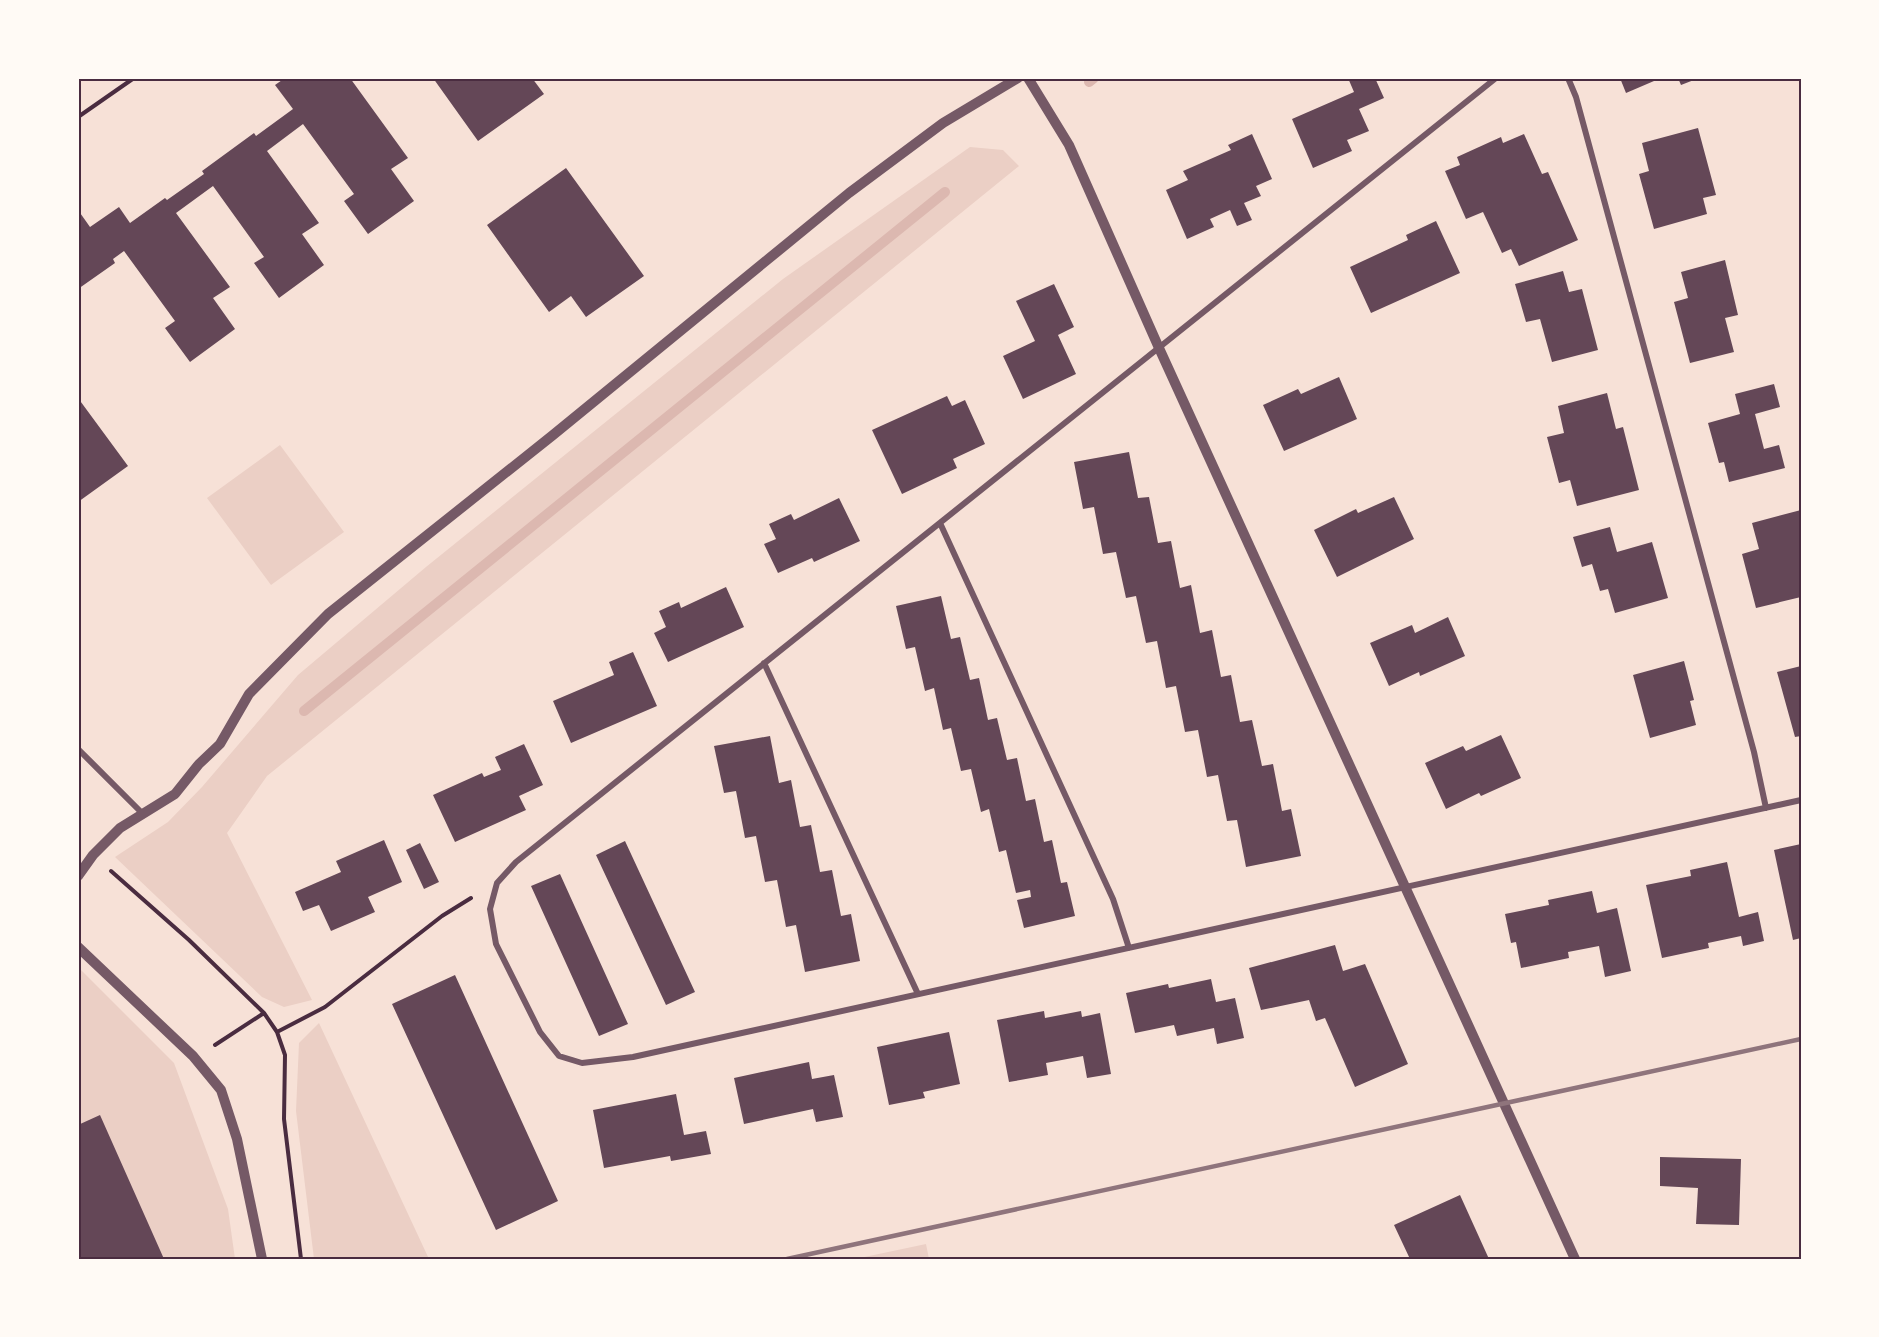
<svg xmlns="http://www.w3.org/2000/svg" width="1879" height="1337" font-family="'DejaVu Sans',sans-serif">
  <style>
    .green { fill: #ebcfc5 }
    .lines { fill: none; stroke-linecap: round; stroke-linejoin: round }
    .stream { stroke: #dcb8b0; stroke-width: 10 }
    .building { fill: #644757 }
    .path { stroke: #4a2c40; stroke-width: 4 }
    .minor { stroke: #755966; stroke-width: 6 }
    .tertiary { stroke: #755966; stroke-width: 10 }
    .rail { stroke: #8f747c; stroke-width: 4.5 }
    .neatline { fill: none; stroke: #4a2c40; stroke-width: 2 }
  </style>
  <rect width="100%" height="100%" fill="#f7e1d7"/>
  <path class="green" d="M 970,147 L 1003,150 L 1019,166 L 267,776 L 227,833 L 312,1000 L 284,1007 L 262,997 L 115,857 L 168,822 L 202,787 L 298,675 L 426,567 L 783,279 Z
    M 280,445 L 344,532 L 271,585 L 207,498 Z
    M 78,967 L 174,1063 L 228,1209 L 235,1259 L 78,1259 Z
    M 319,1023 L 429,1259 L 314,1259 L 296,1111 L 299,1043 Z
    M 926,1244 L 929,1259 L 855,1259 Z"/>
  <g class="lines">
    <path class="stream" d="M 1089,82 L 1094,78
      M 304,711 L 945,192"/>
  </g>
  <path class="building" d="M 285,78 L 350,78 L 408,158 L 391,169 L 414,201 L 368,234 L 344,201 L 354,194 L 303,124 L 267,151 L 319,223 L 302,234 L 324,265 L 279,298 L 254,263 L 264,257 L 213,186 L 176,213 L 230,287 L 213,298 L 235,329 L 190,362 L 165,328 L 175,321 L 124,251 L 113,259 L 115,263 L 78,289 L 78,210 L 90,227 L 119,207 L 130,223 L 165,198 L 167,200 L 204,174 L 202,171 L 254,133 L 256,136 L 293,109 L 275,85 Z
    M 433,78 L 532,78 L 544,94 L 478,141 Z
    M 1348,78 L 1375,78 L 1384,98 L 1359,109 L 1369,131 L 1347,140 L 1352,151 L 1313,168 L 1292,119 L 1354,92 Z
    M 1620,78 L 1661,78 L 1626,93 Z
    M 1678,78 L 1699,78 L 1681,85 Z
    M 1698,128 L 1716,195 L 1703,198 L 1707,214 L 1654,229 L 1639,174 L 1649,171 L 1642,143 Z
    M 1252,134 L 1272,179 L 1256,186 L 1261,196 L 1244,203 L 1252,220 L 1237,226 L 1230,210 L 1210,219 L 1214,227 L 1187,239 L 1166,190 L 1188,180 L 1183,171 L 1231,150 L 1228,145 Z
    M 1524,134 L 1542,174 L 1548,172 L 1578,240 L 1519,266 L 1511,249 L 1502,253 L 1483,212 L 1466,219 L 1445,171 L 1460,165 L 1457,157 L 1501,137 L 1503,143 Z
    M 566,168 L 644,276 L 586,317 L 571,296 L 549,312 L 487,225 Z
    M 1436,221 L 1460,273 L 1371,313 L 1350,267 L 1408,240 L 1406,235 Z
    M 1725,260 L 1738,315 L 1725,318 L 1734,352 L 1690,363 L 1674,302 L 1688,298 L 1681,272 Z
    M 1563,271 L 1569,292 L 1582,289 L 1598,350 L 1552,362 L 1540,319 L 1526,322 L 1515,284 Z
    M 1054,284 L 1074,327 L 1058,335 L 1076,374 L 1023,399 L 1003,356 L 1035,341 L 1016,301 Z
    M 1339,377 L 1357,419 L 1284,451 L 1263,405 L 1298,389 L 1301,394 Z
    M 1774,384 L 1780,407 L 1755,414 L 1764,449 L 1779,445 L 1785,468 L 1729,482 L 1724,462 L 1719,463 L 1708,423 L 1740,414 L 1735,394 Z
    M 1607,393 L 1616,429 L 1623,427 L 1639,490 L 1577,506 L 1570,480 L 1559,483 L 1547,437 L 1564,433 L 1558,406 Z
    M 947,396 L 952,406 L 965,400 L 985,444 L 953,459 L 957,468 L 902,494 L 872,430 Z
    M 78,398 L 128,466 L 78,502 Z
    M 1129,452 L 1138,498 L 1149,497 L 1158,543 L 1171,541 L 1180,588 L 1191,585 L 1200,633 L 1212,630 L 1221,677 L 1231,675 L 1240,722 L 1252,720 L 1262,766 L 1273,764 L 1282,811 L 1291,809 L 1301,856 L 1246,867 L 1237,820 L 1227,821 L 1218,775 L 1207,777 L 1198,730 L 1185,732 L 1176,686 L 1166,688 L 1157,641 L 1146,643 L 1136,596 L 1126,598 L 1116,552 L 1103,554 L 1094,507 L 1083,509 L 1074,462 Z
    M 1394,497 L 1414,539 L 1337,577 L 1314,530 L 1356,509 L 1358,513 Z
    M 839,498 L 860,541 L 814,562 L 812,558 L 778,573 L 764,544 L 776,539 L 769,524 L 791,514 L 794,520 Z
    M 1801,510 L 1801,597 L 1756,608 L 1742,554 L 1759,549 L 1752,523 Z
    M 1610,527 L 1617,552 L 1652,542 L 1668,598 L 1615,613 L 1608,589 L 1600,591 L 1592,564 L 1582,567 L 1573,537 Z
    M 726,587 L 744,627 L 668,662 L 654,633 L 666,627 L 659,611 L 679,602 L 681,608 Z
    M 941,596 L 951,639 L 960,637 L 970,680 L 979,678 L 988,720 L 997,718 L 1007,760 L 1017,758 L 1026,801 L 1035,799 L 1044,842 L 1052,840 L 1061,883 L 1067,882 L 1075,916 L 1024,928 L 1017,900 L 1031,897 L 1030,890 L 1016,893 L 1006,850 L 999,852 L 989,809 L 981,812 L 971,769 L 961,771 L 951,728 L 943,730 L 934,688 L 925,691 L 915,647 L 906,649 L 896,606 Z
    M 1448,617 L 1465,656 L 1420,676 L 1419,672 L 1389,686 L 1370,643 L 1412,625 L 1415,633 Z
    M 633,652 L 657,706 L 571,743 L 553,701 L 614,675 L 609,662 Z
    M 1684,661 L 1694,700 L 1690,701 L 1696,725 L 1650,738 L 1633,675 Z
    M 1801,666 L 1801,736 L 1795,737 L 1777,672 Z
    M 1501,735 L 1521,778 L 1481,796 L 1479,793 L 1446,809 L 1425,763 L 1463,746 L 1466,751 Z
    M 770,736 L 779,783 L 791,780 L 800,827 L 811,825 L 820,872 L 832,870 L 841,916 L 851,914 L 860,961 L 805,972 L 796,925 L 786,927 L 777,880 L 765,882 L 756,836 L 745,838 L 736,791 L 724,793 L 714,746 Z
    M 524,744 L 543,785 L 519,796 L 526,810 L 455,842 L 433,795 L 482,773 L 484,777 L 501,770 L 495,757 Z
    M 384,840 L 402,882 L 368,897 L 375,912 L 331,931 L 319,905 L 303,911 L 295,892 L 341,872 L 336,861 Z
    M 625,841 L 695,992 L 666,1005 L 596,855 Z
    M 420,843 L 439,882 L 424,889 L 406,850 Z
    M 1801,844 L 1801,938 L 1793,940 L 1774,850 Z
    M 1727,862 L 1739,917 L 1758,912 L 1764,941 L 1743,946 L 1741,936 L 1708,943 L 1709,948 L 1662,958 L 1646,885 L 1691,876 L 1690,870 Z
    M 560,874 L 628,1024 L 599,1036 L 531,886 Z
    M 1592,891 L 1597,913 L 1617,908 L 1631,971 L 1605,977 L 1599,946 L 1568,952 L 1569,958 L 1521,968 L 1516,942 L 1511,943 L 1505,914 L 1549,905 L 1548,900 Z
    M 1335,945 L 1343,971 L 1365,964 L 1408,1064 L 1355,1087 L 1325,1018 L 1316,1021 L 1309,1000 L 1261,1010 L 1249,968 Z
    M 455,975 L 558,1201 L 496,1230 L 392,1004 Z
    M 1211,979 L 1216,1002 L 1235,998 L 1244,1038 L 1217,1044 L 1214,1028 L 1177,1036 L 1174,1025 L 1135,1033 L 1126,993 L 1168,984 L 1169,988 Z
    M 1044,1011 L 1045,1018 L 1081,1011 L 1082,1017 L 1100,1013 L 1111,1074 L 1087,1078 L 1083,1056 L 1046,1063 L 1048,1075 L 1009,1082 L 997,1020 Z
    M 949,1032 L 960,1084 L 923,1092 L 925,1098 L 889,1105 L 877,1047 Z
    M 809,1062 L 812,1079 L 834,1075 L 843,1117 L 816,1122 L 813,1109 L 744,1124 L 734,1078 Z
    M 676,1094 L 684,1135 L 706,1131 L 711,1154 L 671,1161 L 670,1156 L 604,1168 L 593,1110 Z
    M 100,1115 L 164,1259 L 78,1259 L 78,1125 Z
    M 1660,1157 L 1741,1159 L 1739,1225 L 1696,1224 L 1698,1188 L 1660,1186 Z
    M 1460,1195 L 1489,1259 L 1410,1259 L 1394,1225 Z"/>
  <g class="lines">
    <path class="path" d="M 78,117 L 134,78
      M 111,871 L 189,940 L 264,1013 L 277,1032 L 285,1055 L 284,1119 L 301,1259
      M 277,1032 L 325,1007 L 442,916 L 471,898
      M 215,1045 L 264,1013"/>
    <path class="minor" d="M 1496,78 L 516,862 L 497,883 L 490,909 L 496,944 L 540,1032 L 559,1056 L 582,1063 L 633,1057 L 1801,800
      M 1568,78 L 1576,97 L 1754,752 L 1766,808
      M 940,523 L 1113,899 L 1129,948
      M 764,663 L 918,994
      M 78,749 L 142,813"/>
    <path class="tertiary" d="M 1028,78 L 1069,145 L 1159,348 L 1575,1259
      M 78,876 L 93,855 L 120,828 L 175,794 L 199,764 L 220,744 L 249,694 L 328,614 L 553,435 L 849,193 L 943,123 L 1018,78
      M 78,947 L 193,1056 L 221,1090 L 237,1139 L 262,1259"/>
    <path class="rail" d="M 787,1259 L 1801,1039"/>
  </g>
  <rect width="1879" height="1337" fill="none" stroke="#fffaf5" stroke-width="159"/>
  <rect x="80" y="80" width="1720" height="1178" class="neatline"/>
</svg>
